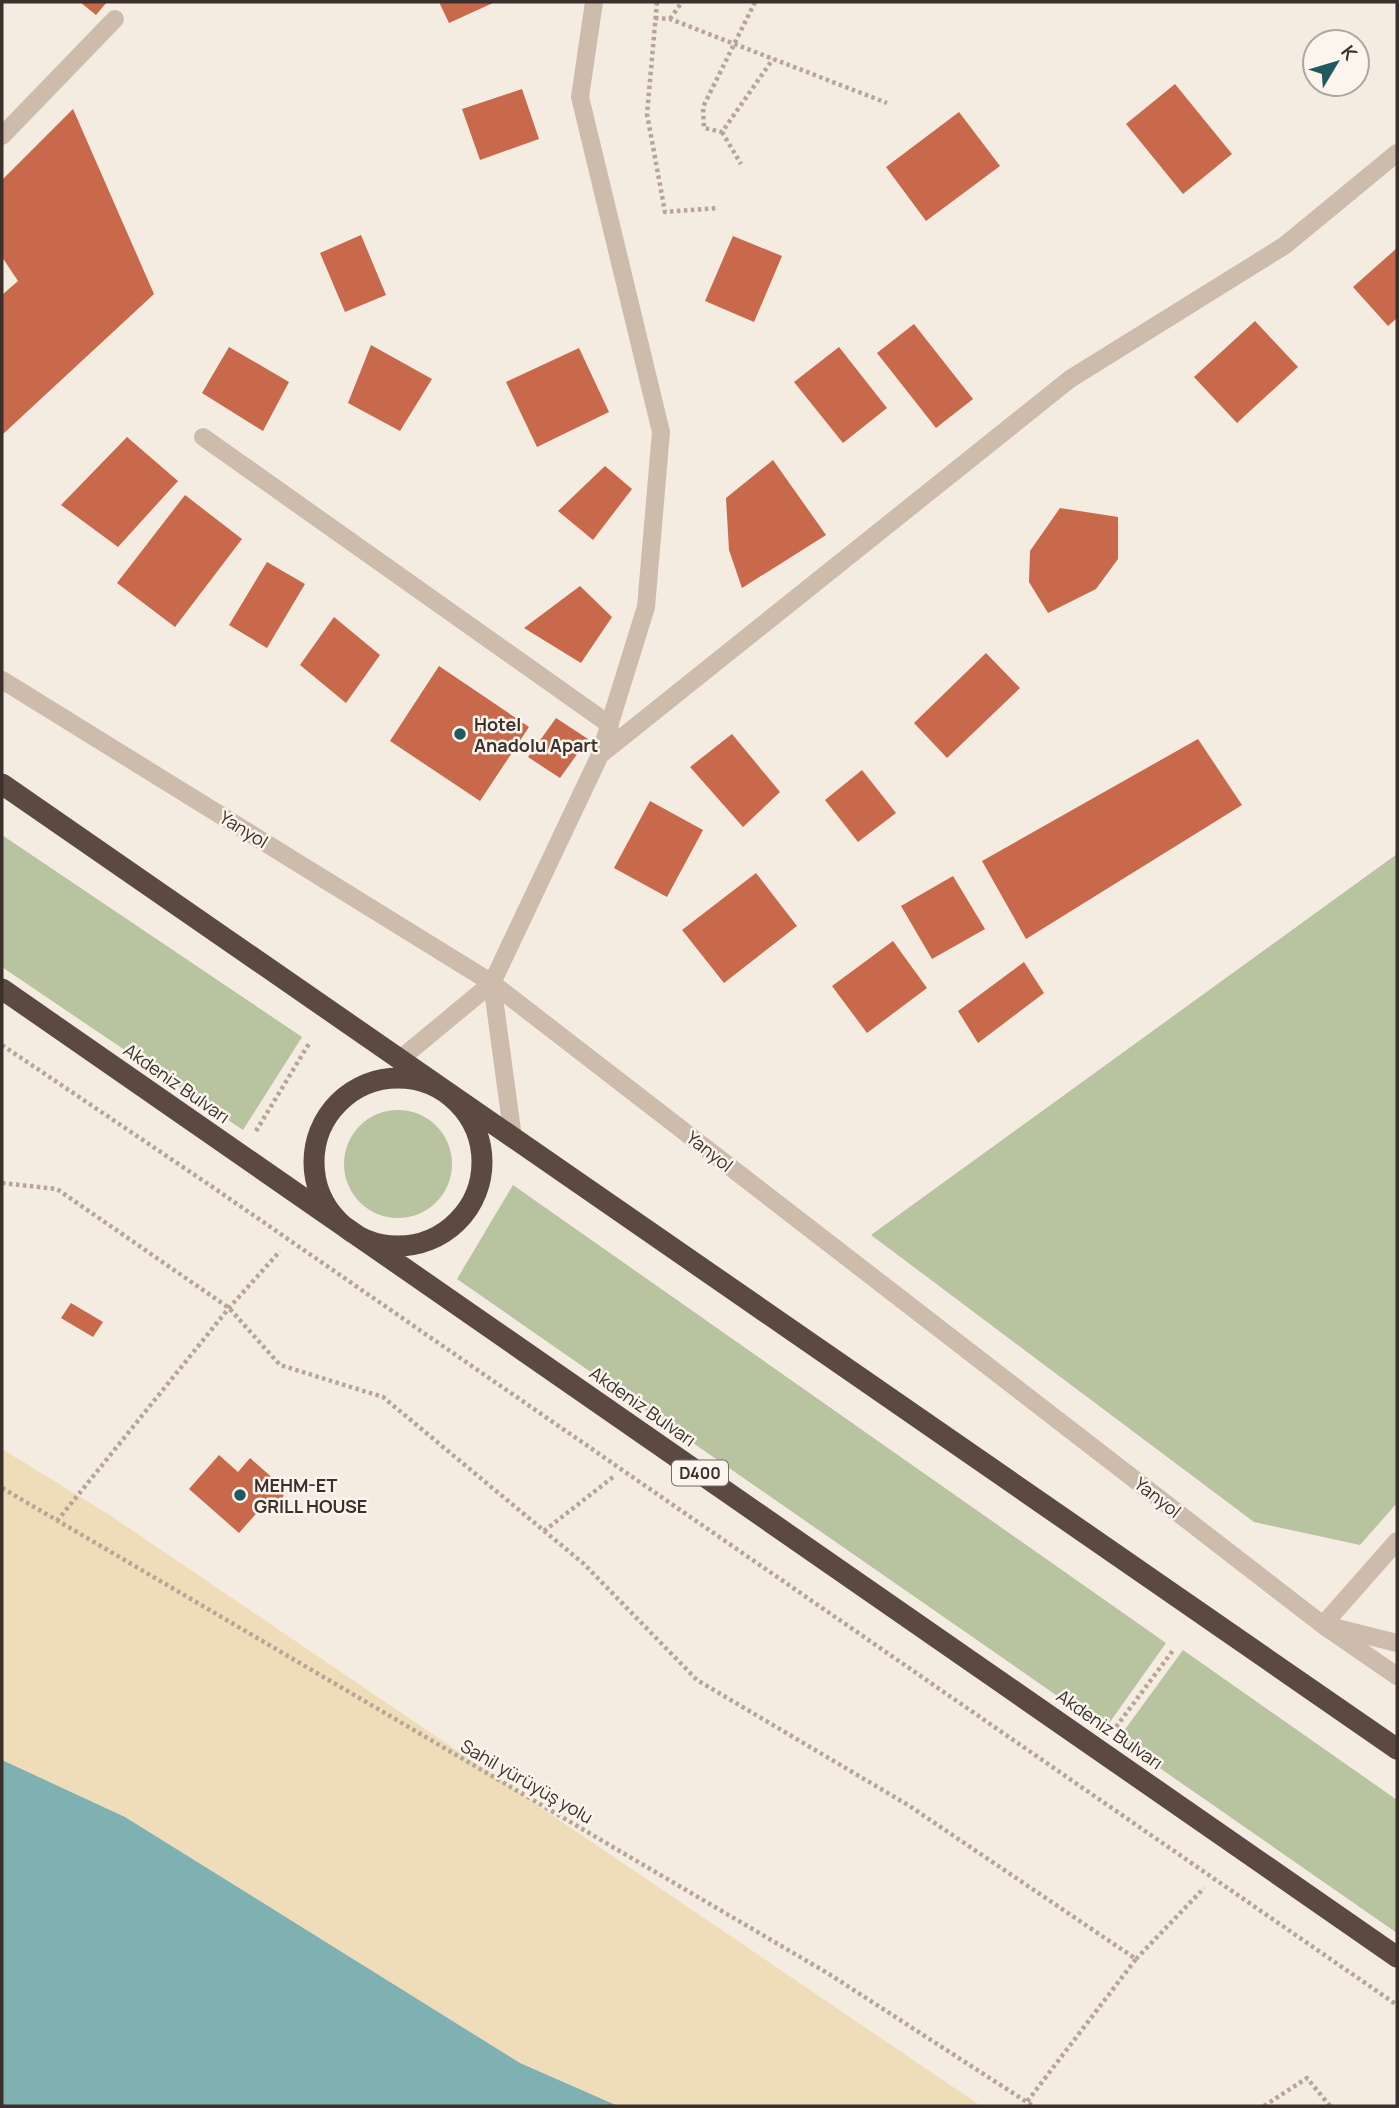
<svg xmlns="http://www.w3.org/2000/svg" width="1399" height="2108" font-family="Manrope,sans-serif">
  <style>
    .green { fill: #b8c4a0 }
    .sand { fill: #efdcb8 }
    .water { fill: #7fb0b2 }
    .building { fill: #c8694b }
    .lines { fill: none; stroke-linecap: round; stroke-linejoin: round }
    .path { stroke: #b9a596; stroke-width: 4.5; stroke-dasharray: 3.5 3.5; stroke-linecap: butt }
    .minor { stroke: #cdbbac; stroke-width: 18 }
    .highway { stroke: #5c4a42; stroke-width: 21 }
    .poi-dot { fill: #1f5a5e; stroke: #fbf5ee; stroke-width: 2.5 }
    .labels { text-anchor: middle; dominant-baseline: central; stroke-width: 5; stroke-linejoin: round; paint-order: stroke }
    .shield { fill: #fbf5ee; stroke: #756b66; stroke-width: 2 }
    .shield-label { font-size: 16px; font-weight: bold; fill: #3b302b }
    .poi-label { font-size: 18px; font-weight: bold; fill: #3b302b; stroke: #fbf5ee; text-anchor: start }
    .street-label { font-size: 18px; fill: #3b302b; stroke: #fbf5ee }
  </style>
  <rect width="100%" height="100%" fill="#f4ebe1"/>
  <path class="green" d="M 2,835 L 302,1037 L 243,1130 L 2,967 Z
    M 1397,854 L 1397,1503 L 1360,1545 L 1254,1522 L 871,1235 Z
    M344 1164a54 54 0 1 1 108 0a54 54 0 1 1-108 0Z
    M 513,1185 L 1166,1643 L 1105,1729 L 457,1279 Z
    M 1183,1650 L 1397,1800 L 1397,1933 L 1118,1739 Z"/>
  <path class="sand" d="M 2,1449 L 108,1514 L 981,2106 L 618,2106 L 520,2063 L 125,1817 L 2,1760 Z"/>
  <path class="water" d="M 2,1760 L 125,1817 L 520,2063 L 618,2106 L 2,2106 Z"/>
  <path class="building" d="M 80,2 L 107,2 L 96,15 Z
    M 439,2 L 495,2 L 449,23 Z
    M 1175,84 L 1232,154 L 1183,194 L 1126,124 Z
    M 522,89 L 539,139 L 480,160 L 462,109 Z
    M 73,109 L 154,294 L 2,435 L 2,295 L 18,281 L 2,257 L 2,180 Z
    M 959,112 L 1000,166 L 926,221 L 886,167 Z
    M 361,235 L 386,295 L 345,312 L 320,253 Z
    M 733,236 L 782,256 L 754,322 L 705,301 Z
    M 1397,248 L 1397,318 L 1388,326 L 1353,287 Z
    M 1255,321 L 1298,367 L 1237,423 L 1194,377 Z
    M 914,324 L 973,399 L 936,428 L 877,353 Z
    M 371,345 L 432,379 L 400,431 L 348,403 Z
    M 229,347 L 289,382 L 263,431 L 202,393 Z
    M 839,347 L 887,408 L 843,443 L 794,382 Z
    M 579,348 L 609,412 L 537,447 L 506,382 Z
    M 127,437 L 178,481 L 118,547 L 61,505 Z
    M 773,460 L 826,535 L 742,588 L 729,550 L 726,498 Z
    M 605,466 L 632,489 L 593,540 L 558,511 Z
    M 185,495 L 242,539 L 175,627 L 117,583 Z
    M 1060,508 L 1118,517 L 1118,559 L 1096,589 L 1048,613 L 1029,582 L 1030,551 Z
    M 267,562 L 305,584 L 267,648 L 229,625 Z
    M 580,586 L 612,617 L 581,663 L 524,628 Z
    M 334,617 L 380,655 L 346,703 L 300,665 Z
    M 986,653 L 1020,688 L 947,758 L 914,723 Z
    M 439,666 L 529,727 L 480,801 L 390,741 Z
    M 556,718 L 588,739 L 560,778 L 528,757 Z
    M 732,734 L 780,792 L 743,827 L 690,767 Z
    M 1198,739 L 1242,805 L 1026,939 L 982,861 Z
    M 862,770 L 896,813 L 858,842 L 825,800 Z
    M 650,801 L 703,830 L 667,897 L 614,868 Z
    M 756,873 L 797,926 L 724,983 L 682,930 Z
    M 953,876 L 985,929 L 932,959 L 901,906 Z
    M 893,941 L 927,988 L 867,1033 L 832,986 Z
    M 1024,962 L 1044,993 L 978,1043 L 958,1011 Z
    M 71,1303 L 103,1322 L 93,1337 L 61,1318 Z
    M 219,1455 L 238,1472 L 250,1458 L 285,1489 L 281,1504 L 268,1500 L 239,1533 L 189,1489 Z"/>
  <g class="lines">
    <path class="path" d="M 657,2 L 647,114 L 665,212 L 717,208
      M 755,2 L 703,107 L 704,128 L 722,132 L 773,59
      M 655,18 L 670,19 L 887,103
      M 670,19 L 682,2
      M 722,132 L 741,164
      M 2,1045 L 214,1188 L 1397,2005
      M 256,1131 L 310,1042
      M 2,1183 L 57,1189 L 229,1308 L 280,1365 L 383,1397 L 584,1564 L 697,1680 L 908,1805 L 1136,1959 L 1026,2103
      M 2,1488 L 829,1974 L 1033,2106
      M 57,1521 L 229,1308 L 280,1251
      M 544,1531 L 613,1477
      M 1116,1727 L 1174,1649
      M 1136,1959 L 1204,1888
      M 1264,2106 L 1307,2078 L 1330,2106"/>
    <path class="minor" d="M 2,136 L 115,19
      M 203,437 L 610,725
      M 2,680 L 492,983 L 1323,1625 L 1397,1676
      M 600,755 L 1070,379 L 1284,246 L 1397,153
      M 492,983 L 513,1138
      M 399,1060 L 492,983 L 600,755 L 646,607 L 661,432 L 580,97 L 594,2
      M 1323,1625 L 1397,1541
      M 1333,1627 L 1397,1643"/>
    <path class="highway" d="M 2,784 L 1397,1749
      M 2,989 L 1397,1957
      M314 1162a84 84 0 1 1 168 0a84 84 0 1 1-168 0Z"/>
  </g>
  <g class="poi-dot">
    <circle cx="460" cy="734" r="7"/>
    <circle cx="240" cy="1495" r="7"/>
  </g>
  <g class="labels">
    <rect class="shield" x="672" y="1460.5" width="56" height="25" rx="5"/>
    <g class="shield-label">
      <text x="700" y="1473">D400</text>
    </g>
    <g class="poi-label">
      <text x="474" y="724">Hotel<tspan x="474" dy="21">Anadolu Apart</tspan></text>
      <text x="254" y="1485">MEHM-ET<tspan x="254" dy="21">GRILL HOUSE</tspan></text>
    </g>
    <g class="street-label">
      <text transform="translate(244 829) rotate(32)">Yanyol</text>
      <text transform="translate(177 1083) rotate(35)">Akdeniz Bulvarı</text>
      <text transform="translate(710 1151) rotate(38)">Yanyol</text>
      <text transform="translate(643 1406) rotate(35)">Akdeniz Bulvarı</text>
      <text transform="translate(1158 1497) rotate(38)">Yanyol</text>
      <text transform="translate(1110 1729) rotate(35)">Akdeniz Bulvarı</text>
      <text transform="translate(527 1781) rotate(30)">Sahil yürüyüş yolu</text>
    </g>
  </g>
  <rect width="1399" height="2108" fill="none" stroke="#3b302b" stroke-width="7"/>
  <g transform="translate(1336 63) rotate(52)"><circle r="33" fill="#fbf5ee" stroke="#aea6a0" stroke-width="2"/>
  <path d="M0-5L12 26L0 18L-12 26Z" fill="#1f5a5e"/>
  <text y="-10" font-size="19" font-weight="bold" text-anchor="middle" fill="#3b302b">K</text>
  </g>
</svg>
